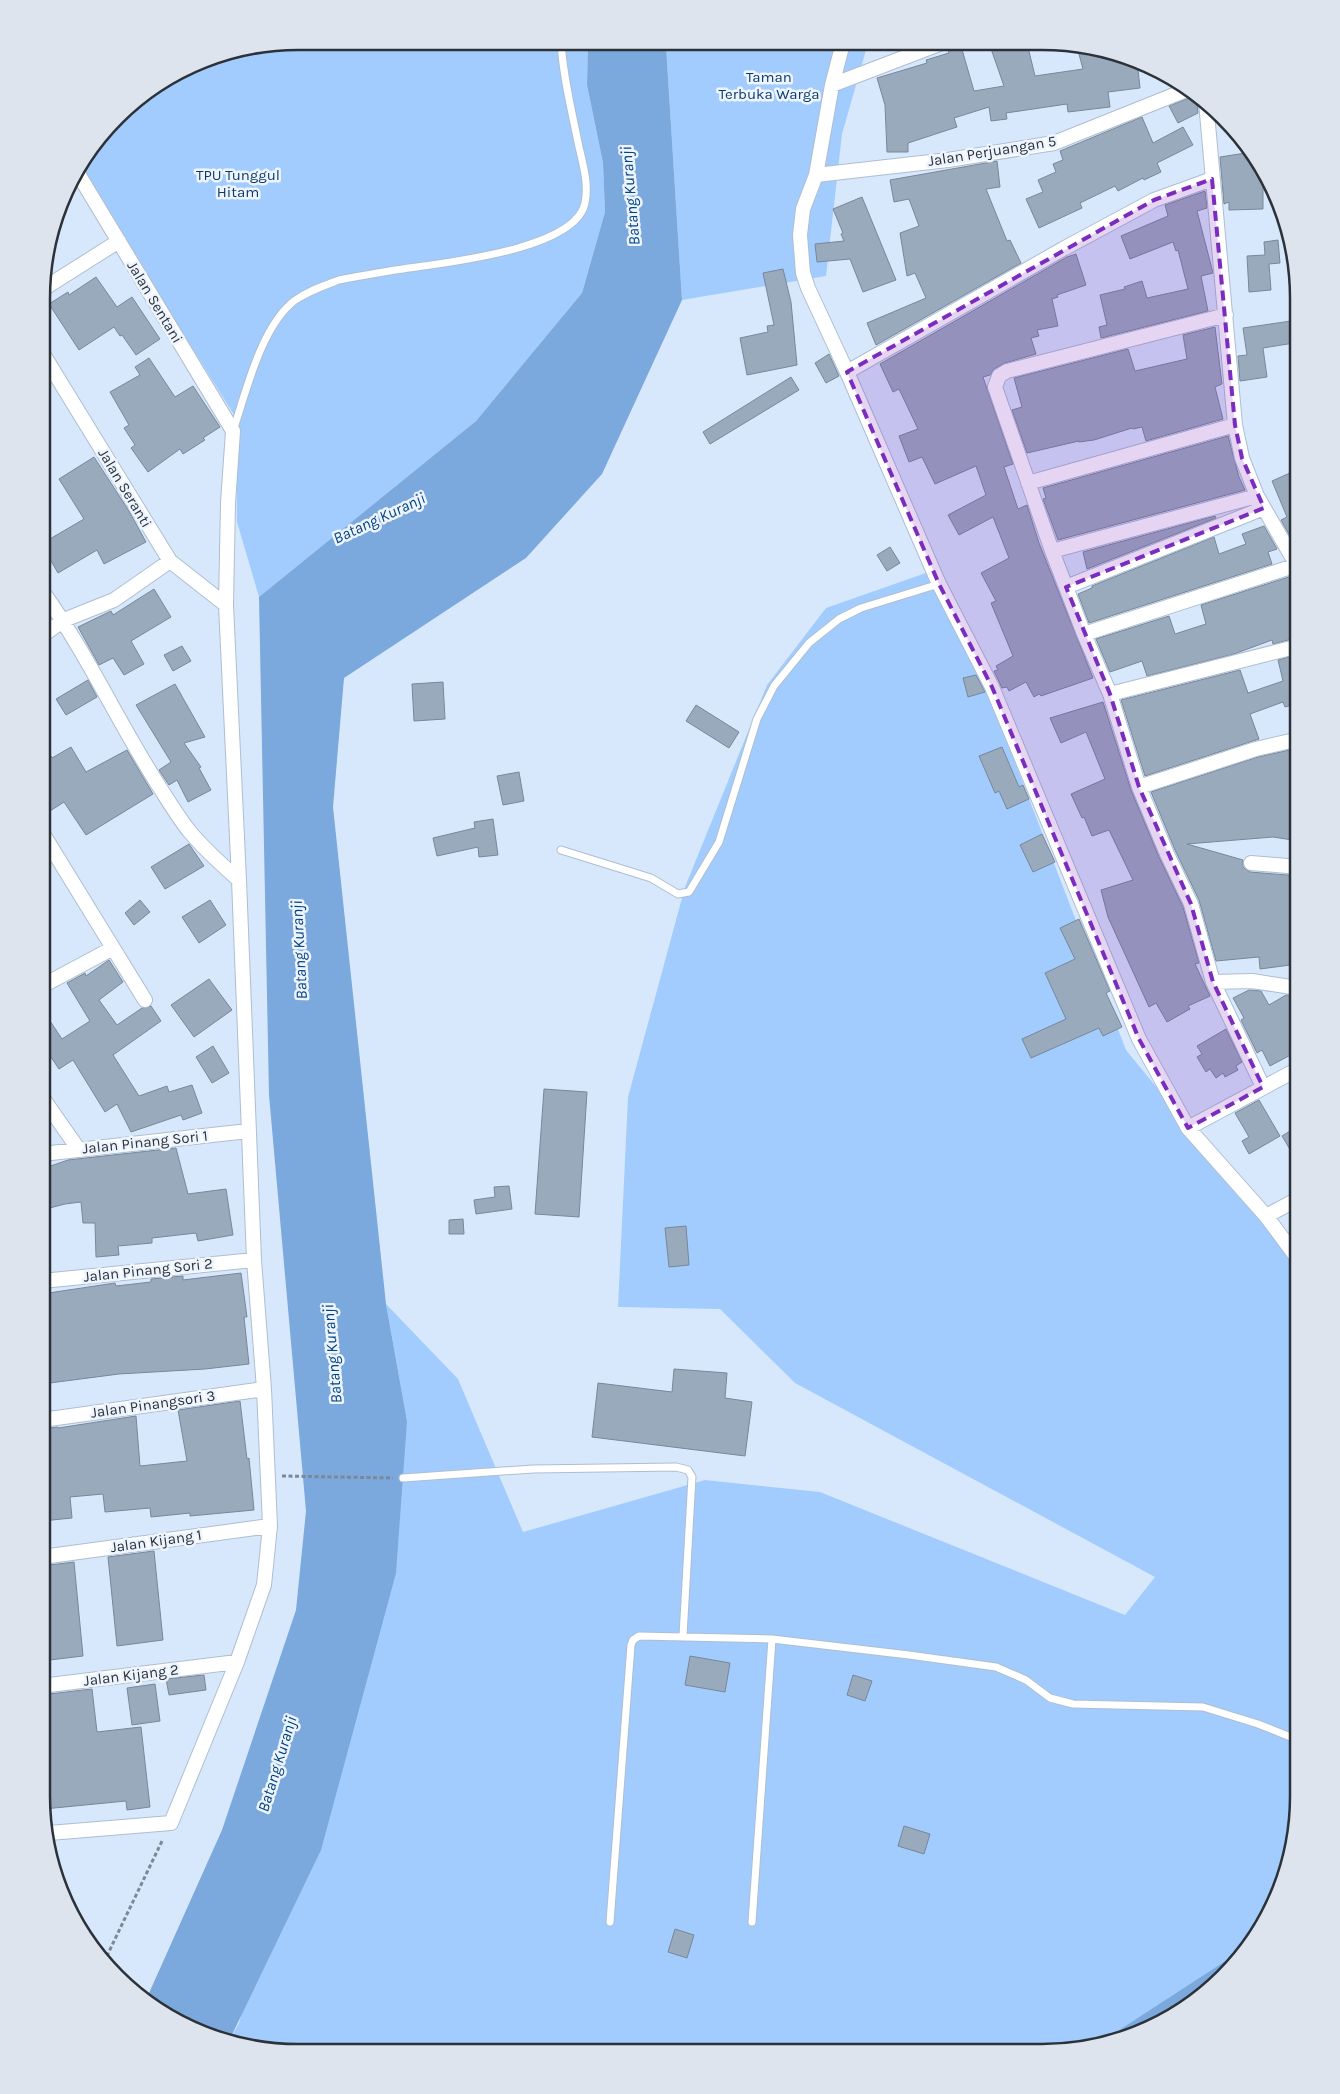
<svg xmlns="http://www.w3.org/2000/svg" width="1340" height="2094" font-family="Karla,sans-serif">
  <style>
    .green { fill: #a2ccfe }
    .water { fill: #7ba8dd }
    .building { fill: #9aaabd; stroke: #788799 }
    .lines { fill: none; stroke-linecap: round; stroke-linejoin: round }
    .service-casing { stroke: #aebed1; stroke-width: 9 }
    .minor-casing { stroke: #aebed1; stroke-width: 16 }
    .path { stroke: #7d8895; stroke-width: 3; stroke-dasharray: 4 2.5; stroke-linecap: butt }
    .service { stroke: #fff; stroke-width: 7 }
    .minor { stroke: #fff; stroke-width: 14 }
    .marked { fill: #7b2cbf; fill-opacity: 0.2; stroke: #7b2cbf; stroke-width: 4; stroke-dasharray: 10 6; stroke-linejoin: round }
    .labels { text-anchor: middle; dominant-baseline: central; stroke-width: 5; stroke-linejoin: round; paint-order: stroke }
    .park-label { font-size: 15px; fill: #0b3b6b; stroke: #eef4fd }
    .street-label { font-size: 15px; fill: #2b3239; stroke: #eef4fd }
    .water-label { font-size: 16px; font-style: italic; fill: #004483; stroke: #eef4fd }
    .rim { fill: none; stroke: #2b3239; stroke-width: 2.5 }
  </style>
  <rect width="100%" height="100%" fill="#d8e8fc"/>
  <path class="green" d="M 298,41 L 588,42 L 587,85 L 603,163 L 605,212 L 582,293 L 476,421 L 259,597 L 237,522 L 236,418 L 80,169 L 129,105 L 200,61 Z
    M 668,42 L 868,43 L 842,134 L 826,276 L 682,300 L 666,46 Z
    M 940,568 L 1126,1050 L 1298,1260 L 1298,1813 L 1279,1894 L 1246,1952 L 1121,2037 L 1042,2053 L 265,2051 L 229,2041 L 239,2023 L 407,1421 L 386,1304 L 458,1379 L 523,1532 L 705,1480 L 820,1492 L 1125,1615 L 1155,1577 L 795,1383 L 720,1309 L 618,1307 L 628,1097 L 685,887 L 767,685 L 826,608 Z"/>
  <path class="water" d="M 588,42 L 668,42 L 666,46 L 682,300 L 602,474 L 526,558 L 344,678 L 333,807 L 386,1304 L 407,1421 L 396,1573 L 321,1850 L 229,2041 L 200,2033 L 145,2002 L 222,1830 L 296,1610 L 306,1511 L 269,1095 L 259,597 L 476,421 L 582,293 L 605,212 L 603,163 L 587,85 Z
    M 1250,1945 L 1246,1952 L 1199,2000 L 1141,2033 L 1104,2040 Z"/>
  <path class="building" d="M 989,43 L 1027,43 L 1035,76 L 1083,69 L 1076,43 L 1137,60 L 1140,88 L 1108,92 L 1110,107 L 1068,112 L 1067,104 L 1006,113 L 1007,119 L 991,121 L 989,107 L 954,118 L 957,127 L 908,143 L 908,152 L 887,152 L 885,105 L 877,78 L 927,63 L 926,60 L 949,53 L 948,49 L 961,46 L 974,91 L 1004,86 Z
    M 1194,96 L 1197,103 L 1198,113 L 1178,123 L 1169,106 Z
    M 1142,117 L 1153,143 L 1183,127 L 1193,145 L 1157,163 L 1161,172 L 1144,180 L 1143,178 L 1118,191 L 1115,186 L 1080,203 L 1082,208 L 1039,228 L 1026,199 L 1043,192 L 1038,180 L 1056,172 L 1053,164 L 1063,160 L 1060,151 Z
    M 1252,152 L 1263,171 L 1263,209 L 1229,210 L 1229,202 L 1224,204 L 1220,157 Z
    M 997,161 L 1000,187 L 986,189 L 1007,241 L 1010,240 L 1021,263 L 876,345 L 867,323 L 926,298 L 915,273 L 907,276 L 900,233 L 919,226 L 909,199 L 894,202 L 890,180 Z
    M 1205,191 L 1207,208 L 1197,211 L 1212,269 L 1213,273 L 1201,276 L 1208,311 L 1101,338 L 1099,327 L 1107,325 L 1100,295 L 1125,289 L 1124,287 L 1142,281 L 1147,298 L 1188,289 L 1178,250 L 1176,251 L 1173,242 L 1130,259 L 1121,236 L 1168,216 L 1165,205 Z
    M 862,197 L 896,280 L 863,292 L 850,259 L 817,262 L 815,244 L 844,241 L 841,234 L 843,233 L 833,209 Z
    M 1278,240 L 1280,263 L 1269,264 L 1271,290 L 1249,292 L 1247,256 L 1265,255 L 1264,242 Z
    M 1076,254 L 1086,285 L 1057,295 L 1058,297 L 1052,299 L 1058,326 L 1037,330 L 1039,336 L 1031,338 L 1036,354 L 1005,363 L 994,369 L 990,375 L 983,377 L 1013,464 L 1004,467 L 1018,509 L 1027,505 L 1039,543 L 1093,678 L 1041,696 L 1039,694 L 1034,697 L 1026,682 L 1009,691 L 1007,687 L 1002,688 L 994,671 L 998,670 L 996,666 L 1013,656 L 991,603 L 996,601 L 981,573 L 1009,558 L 993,517 L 959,535 L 948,515 L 986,495 L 976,466 L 935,484 L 922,457 L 909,462 L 899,436 L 918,429 L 899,389 L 893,392 L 880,364 L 1067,257 Z
    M 783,269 L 791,302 L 797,365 L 747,375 L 740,338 L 768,332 L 767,326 L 774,325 L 763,273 Z
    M 96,277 L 117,307 L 132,297 L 160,339 L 136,355 L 122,335 L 120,336 L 114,327 L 79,350 L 49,304 L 68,292 L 69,295 Z
    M 1291,321 L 1294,343 L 1263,348 L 1267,377 L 1240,381 L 1238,356 L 1247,355 L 1243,328 Z
    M 1215,327 L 1222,384 L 1215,387 L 1223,419 L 1146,441 L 1142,427 L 1133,429 L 1132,428 L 1094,440 L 1079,442 L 1079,441 L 1027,453 L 1012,410 L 1022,407 L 1014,378 L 1128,349 L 1135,371 L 1187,359 L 1183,335 Z
    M 829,354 L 839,376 L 826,383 L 815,363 Z
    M 149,358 L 175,397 L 193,386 L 220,427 L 203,438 L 205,440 L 183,454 L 180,449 L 148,472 L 131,448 L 135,445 L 124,428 L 129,425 L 110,392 L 140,375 L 135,367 Z
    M 791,377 L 799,390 L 710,444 L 703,432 Z
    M 1228,436 L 1239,477 L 1245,490 L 1058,540 L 1043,499 L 1046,498 L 1043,488 Z
    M 94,457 L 129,511 L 146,542 L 104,564 L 97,550 L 58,573 L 43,547 L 43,543 L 84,519 L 59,479 Z
    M 1299,469 L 1299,543 L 1295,534 L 1290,536 L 1281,520 L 1287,517 L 1272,481 Z
    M 1215,516 L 1216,518 L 1087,569 L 1083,552 Z
    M 1264,526 L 1277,549 L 1268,552 L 1272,564 L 1089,623 L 1078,594 L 1092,588 L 1092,586 L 1214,537 L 1219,554 L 1246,544 L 1242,534 Z
    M 890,547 L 900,563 L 887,571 L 877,555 Z
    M 1292,576 L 1299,590 L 1299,632 L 1291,635 L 1292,639 L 1273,644 L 1272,640 L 1234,654 L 1147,676 L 1142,661 L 1110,672 L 1096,639 L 1169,616 L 1175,634 L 1206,624 L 1201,605 Z
    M 154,589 L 171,617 L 131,641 L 144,664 L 124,675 L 113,658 L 99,665 L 78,627 L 111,611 L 113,615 Z
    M 182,646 L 191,661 L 173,671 L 164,655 Z
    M 1297,655 L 1299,703 L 1285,707 L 1283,702 L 1250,714 L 1259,739 L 1145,776 L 1121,700 L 1240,670 L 1248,693 L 1283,681 L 1278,660 Z
    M 976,675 L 985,692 L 968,697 L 963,678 Z
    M 88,680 L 97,697 L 66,715 L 56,699 Z
    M 443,682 L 445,719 L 414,721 L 412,684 Z
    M 175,684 L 205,737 L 184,743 L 201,767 L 199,768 L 211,790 L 188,802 L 177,780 L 169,785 L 159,770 L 171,762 L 136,705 Z
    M 1103,702 L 1131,790 L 1159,857 L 1183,907 L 1199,963 L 1195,964 L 1210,996 L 1188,1006 L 1190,1009 L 1167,1022 L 1156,1003 L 1149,1007 L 1108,917 L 1101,890 L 1133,880 L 1109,830 L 1092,836 L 1084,817 L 1082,818 L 1071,794 L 1105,779 L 1086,732 L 1061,743 L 1050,718 Z
    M 696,705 L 739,732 L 729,748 L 686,721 Z
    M 43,742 L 52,758 L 71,747 L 86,772 L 127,750 L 153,794 L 86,835 L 64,802 L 50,811 L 43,799 Z
    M 1002,747 L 1019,787 L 1023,785 L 1029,799 L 1007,809 L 999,791 L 995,793 L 979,756 Z
    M 1299,748 L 1299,841 L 1273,837 L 1187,844 L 1243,860 L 1243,867 L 1250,872 L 1299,876 L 1298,964 L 1260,969 L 1259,957 L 1216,961 L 1199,900 L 1175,850 L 1151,792 L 1258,757 Z
    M 519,772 L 524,801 L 503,805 L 497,776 Z
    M 493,819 L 498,855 L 479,857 L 478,847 L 437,856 L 433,838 L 475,828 L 474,822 Z
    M 1042,834 L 1055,862 L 1033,872 L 1020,845 Z
    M 189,844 L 204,866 L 165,889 L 151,867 Z
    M 140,900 L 150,912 L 134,925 L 125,913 Z
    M 210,900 L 226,925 L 199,943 L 182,917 Z
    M 1079,919 L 1110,991 L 1106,993 L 1122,1027 L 1103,1036 L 1099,1028 L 1031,1058 L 1022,1039 L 1066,1019 L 1045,973 L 1075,959 L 1060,928 Z
    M 109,960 L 123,982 L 99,1000 L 117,1025 L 142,1008 L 151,1006 L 161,1021 L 113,1055 L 139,1096 L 167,1086 L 169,1092 L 192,1085 L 202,1113 L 183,1120 L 181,1115 L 131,1132 L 117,1104 L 105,1112 L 73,1060 L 59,1069 L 42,1044 L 42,1009 L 62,1039 L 90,1021 L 67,983 L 85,973 L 86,976 Z
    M 209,979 L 232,1010 L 194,1037 L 171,1005 Z
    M 1249,990 L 1261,991 L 1269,1005 L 1286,995 L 1296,996 L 1298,1002 L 1298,1051 L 1270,1066 L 1262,1050 L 1257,1053 L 1241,1020 L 1244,1018 L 1233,998 Z
    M 1226,1029 L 1242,1062 L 1236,1066 L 1238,1070 L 1225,1077 L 1223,1073 L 1216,1078 L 1210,1069 L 1206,1072 L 1197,1057 L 1202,1054 L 1197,1046 Z
    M 213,1046 L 229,1073 L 212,1083 L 196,1057 Z
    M 544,1089 L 587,1092 L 579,1217 L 535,1214 Z
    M 1259,1100 L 1280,1136 L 1249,1154 L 1242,1141 L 1249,1137 L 1235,1113 Z
    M 1298,1126 L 1298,1163 L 1282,1136 Z
    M 176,1148 L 188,1194 L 226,1189 L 233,1235 L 198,1241 L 196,1233 L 152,1238 L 152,1243 L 118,1246 L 119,1255 L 96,1257 L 95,1223 L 83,1223 L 81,1202 L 65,1204 L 42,1210 L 42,1169 L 68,1160 Z
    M 509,1186 L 512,1209 L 476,1214 L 474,1200 L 495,1197 L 494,1187 Z
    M 463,1219 L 464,1234 L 449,1234 L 449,1220 Z
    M 686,1226 L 689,1265 L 669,1267 L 665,1228 Z
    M 241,1273 L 247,1317 L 244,1317 L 249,1364 L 205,1369 L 119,1374 L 42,1384 L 42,1294 L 115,1283 L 116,1286 L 151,1282 L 151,1279 L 183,1276 L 183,1280 Z
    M 674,1369 L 727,1373 L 725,1398 L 752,1402 L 745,1456 L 592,1437 L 598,1383 L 672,1392 Z
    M 240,1401 L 247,1459 L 249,1458 L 254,1510 L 190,1516 L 190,1513 L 151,1517 L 150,1508 L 105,1512 L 103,1494 L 70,1497 L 72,1518 L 42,1521 L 42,1429 L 58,1427 L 58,1428 L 136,1416 L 140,1466 L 187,1461 L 178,1410 Z
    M 154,1551 L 163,1640 L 117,1646 L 108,1557 Z
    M 74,1562 L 83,1656 L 41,1661 L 42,1566 Z
    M 690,1656 L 730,1663 L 725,1692 L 685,1685 Z
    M 204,1675 L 206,1690 L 169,1695 L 166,1679 Z
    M 853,1675 L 872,1681 L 865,1701 L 847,1695 Z
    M 155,1684 L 160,1721 L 132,1725 L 127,1688 Z
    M 92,1689 L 97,1732 L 141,1727 L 150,1807 L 127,1810 L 126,1801 L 44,1809 L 41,1796 L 41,1695 Z
    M 904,1826 L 930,1834 L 924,1854 L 898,1846 Z
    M 675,1929 L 694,1935 L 687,1958 L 668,1952 Z"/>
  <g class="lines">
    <g class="service-casing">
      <path id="service" d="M 233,431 C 246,392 261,327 294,301 C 308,291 323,286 339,280 C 360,276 381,272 403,269 C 442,263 576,250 585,203 C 589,185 583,164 579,147 C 572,112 563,77 561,42
        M 561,850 L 651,878 L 678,894 L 689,892 L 719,842 L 757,719 L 774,686 L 809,643 L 839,619 L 861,608 L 939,584
        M 403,1478 L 533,1469 L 676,1467 L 688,1470 L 692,1477 L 683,1636
        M 610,1922 L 631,1645 L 633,1640 L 639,1636 L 772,1639 L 909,1655 L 996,1667 L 1026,1680 L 1050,1698 L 1073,1704 L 1203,1707 L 1258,1724 L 1298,1740
        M 752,1922 L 772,1639"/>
    </g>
    <g class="minor-casing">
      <path id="minor" d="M 843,43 L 832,85 L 816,175 L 803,209 L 800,235 L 803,273 L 808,288 L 847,372 L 939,584 L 992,687 L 1139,1039 L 1188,1128 L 1266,1216 L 1298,1259
        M 832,85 L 942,43
        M 1206,102 L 1235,425 L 1242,458 L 1257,496 L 1299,569
        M 77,172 L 233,431 L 228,503 L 226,605 L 239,880 L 254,1260 L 264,1389 L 270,1526 L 264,1585 L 237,1662
        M 816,175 L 948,160 L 1054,143 L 1189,89
        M 43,289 L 119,241
        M 1226,315 L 1007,371 L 999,376 L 995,387 L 1052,551 L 1084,634 L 1110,694 L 1139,787 L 1167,854 L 1191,904 L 1213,982 L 1263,1087
        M 43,354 L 170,561 L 226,605
        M 847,372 L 1063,249 L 1154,200 L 1212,179
        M 1028,483 L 1235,425
        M 1052,551 L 1257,496
        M 1066,587 L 1264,508
        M 43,592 C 88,655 120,726 162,791 C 171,805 180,820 190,832 C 205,850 222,865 239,880
        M 1084,634 L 1297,565
        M 43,635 L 64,620 L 114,600 L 170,561
        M 1110,694 L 1299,646
        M 1139,787 L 1256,749 L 1299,739
        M 1251,863 L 1299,867
        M 113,948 L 145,1000
        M 1213,982 L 1252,981 L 1298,988
        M 42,986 L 113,948 L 43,834
        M 42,1097 L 79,1150
        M 1188,1128 L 1298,1069
        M 42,1154 L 248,1131
        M 1266,1216 L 1298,1199
        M 42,1281 L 254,1260
        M 42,1420 L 264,1389
        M 42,1557 L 270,1526
        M 41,1686 L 237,1662 L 171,1823 L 49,1833"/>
    </g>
    <path class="path" d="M 282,1476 L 393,1478
      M 104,1962 L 163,1839"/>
    <use href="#service" class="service"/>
    <use href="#minor" class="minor"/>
  </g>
  <path class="marked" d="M 1212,179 L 1235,425 L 1242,458 L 1264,508 L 1066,587 L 1110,694 L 1139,787 L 1191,904 L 1213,982 L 1263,1087 L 1188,1128 L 1139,1039 L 992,687 L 939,584 L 847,372 L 1154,200 Z"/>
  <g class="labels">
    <g class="park-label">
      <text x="769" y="77">Taman<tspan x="769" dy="17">Terbuka Warga</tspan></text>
      <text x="238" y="175">TPU Tunggul<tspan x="238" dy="17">Hitam</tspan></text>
    </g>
    <g class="street-label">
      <text transform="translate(992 151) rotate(-9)">Jalan Perjuangan 5</text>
      <text transform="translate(155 302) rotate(59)">Jalan Sentani</text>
      <text transform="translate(125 488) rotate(59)">Jalan Seranti</text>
      <text transform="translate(145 1142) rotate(-6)">Jalan Pinang Sori 1</text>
      <text transform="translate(148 1270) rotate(-6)">Jalan Pinang Sori 2</text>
      <text transform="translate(153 1404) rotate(-8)">Jalan Pinangsori 3</text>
      <text transform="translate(156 1541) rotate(-8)">Jalan Kijang 1</text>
      <text transform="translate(131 1675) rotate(-7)">Jalan Kijang 2</text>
    </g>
    <g class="water-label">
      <text transform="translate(630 196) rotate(-95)">Batang Kuranji</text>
      <text transform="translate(379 518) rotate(-25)">Batang Kuranji</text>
      <text transform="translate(299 950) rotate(-93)">Batang Kuranji</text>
      <text transform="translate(332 1354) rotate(-95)">Batang Kuranji</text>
      <text transform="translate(277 1764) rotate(-73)">Batang Kuranji</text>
    </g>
  </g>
  <path d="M0 0H1340V2094H0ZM298 50H1042A248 248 0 0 1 1290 298V1796A248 248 0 0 1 1042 2044H298A248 248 0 0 1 50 1796V298A248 248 0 0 1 298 50Z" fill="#dee4ed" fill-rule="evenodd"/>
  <path class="rim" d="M298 50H1042A248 248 0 0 1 1290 298V1796A248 248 0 0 1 1042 2044H298A248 248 0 0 1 50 1796V298A248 248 0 0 1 298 50Z"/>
</svg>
